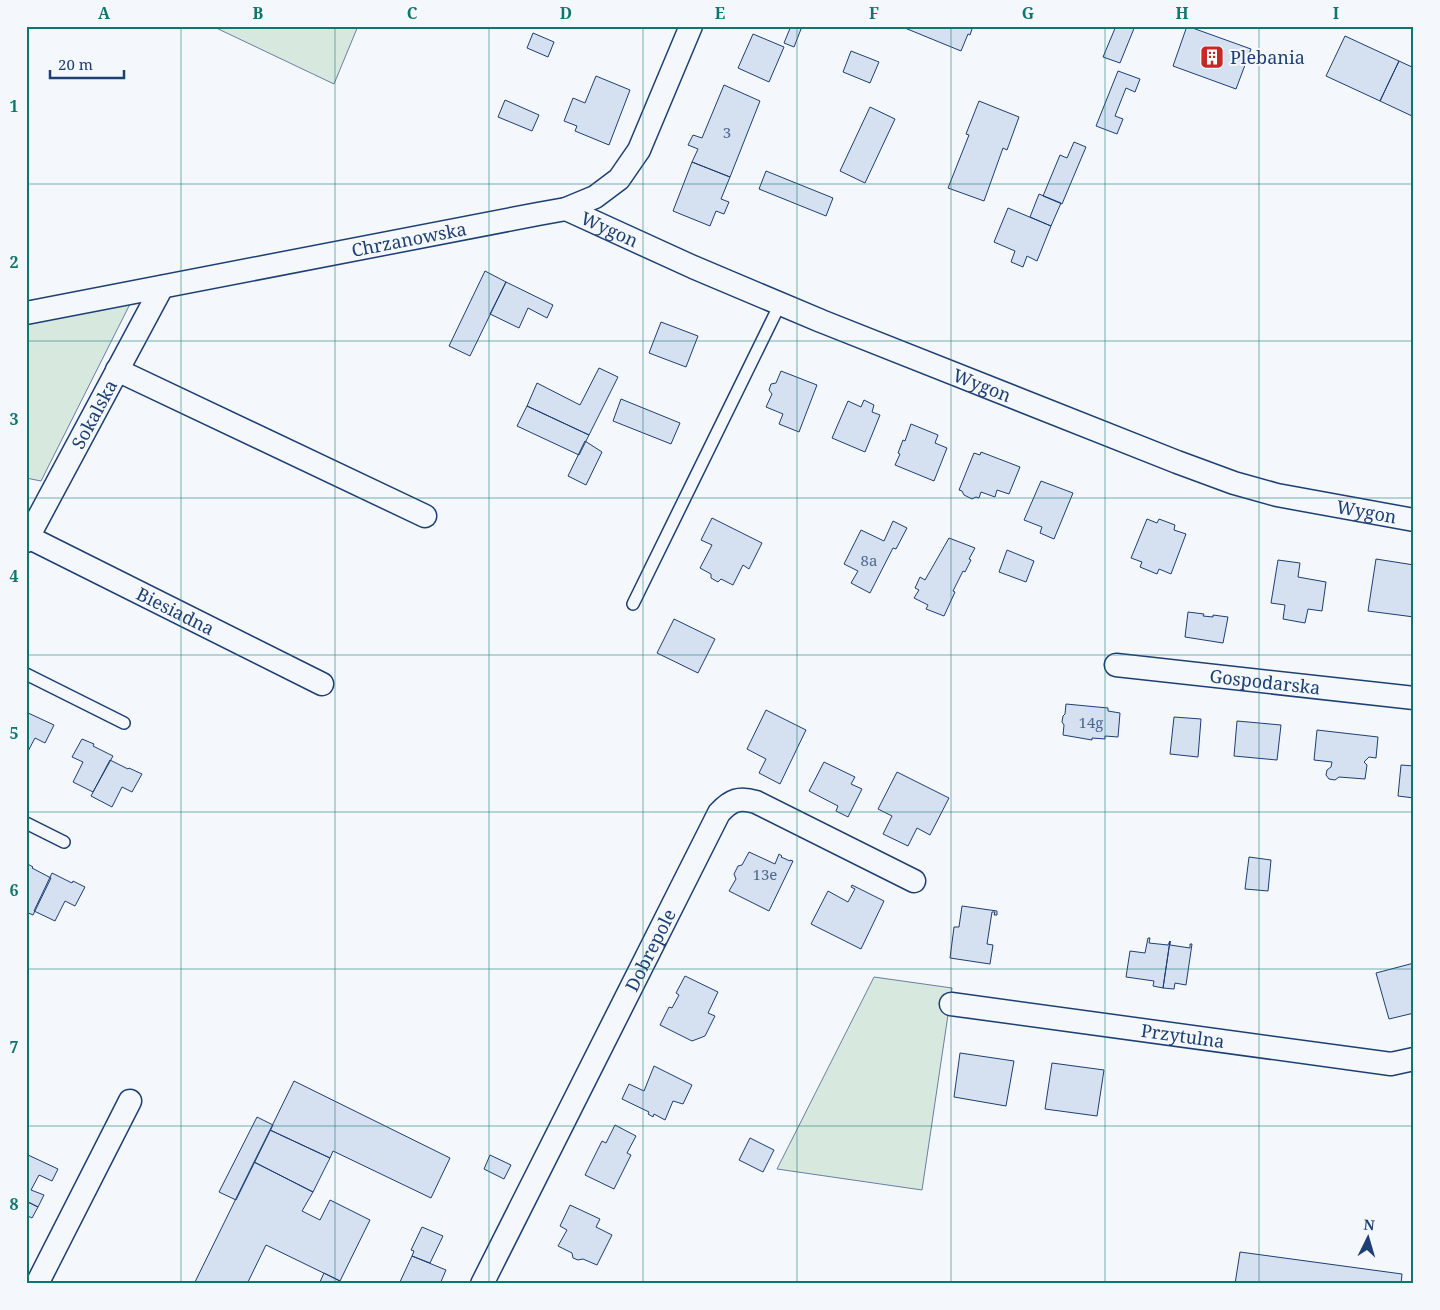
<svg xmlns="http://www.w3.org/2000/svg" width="1440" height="1310" font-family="'Noto Serif',serif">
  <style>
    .green { fill: #d7e8df; stroke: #687fa3 }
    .building { fill: #d5e0f0; stroke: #1d3f73 }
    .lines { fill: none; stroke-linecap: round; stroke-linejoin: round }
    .lane-casing { stroke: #1d3f73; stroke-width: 14 }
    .street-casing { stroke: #1d3f73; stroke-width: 25 }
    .lane { stroke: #f4f7fb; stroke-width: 11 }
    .street { stroke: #f4f7fb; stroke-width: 22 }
    .grid { fill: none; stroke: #0f766e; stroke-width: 1; stroke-opacity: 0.55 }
    .labels { text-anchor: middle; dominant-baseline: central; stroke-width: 4; stroke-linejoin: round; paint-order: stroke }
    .number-label { font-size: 15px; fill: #4b6792 }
    .poi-label { font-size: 18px; fill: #1d3f73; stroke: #f4f7fb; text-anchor: start }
    .street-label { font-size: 18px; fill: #1d3f73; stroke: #f4f7fb }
    .neatline { fill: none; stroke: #0f766e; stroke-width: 2 }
    .grid-label { font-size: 16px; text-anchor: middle; font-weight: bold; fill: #0f766e }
  </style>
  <rect width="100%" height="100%" fill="#f4f7fb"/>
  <path class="green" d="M 212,26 L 358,26 L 334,84 Z
    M 131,302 L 41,481 L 26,478 L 26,322 Z
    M 874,977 L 952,988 L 922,1190 L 777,1169 Z"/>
  <path class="building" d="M 791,26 L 801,29 L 794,47 L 784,43 Z
    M 900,26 L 973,26 L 970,35 L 968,34 L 961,51 Z
    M 1116,26 L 1135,26 L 1120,63 L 1103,57 Z
    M 1187,26 L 1251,49 L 1236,89 L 1173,66 Z
    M 533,33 L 554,42 L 548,57 L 527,48 Z
    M 753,34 L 784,47 L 769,82 L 738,68 Z
    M 1345,36 L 1399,61 L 1380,101 L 1326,76 Z
    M 851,51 L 879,62 L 870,83 L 843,72 Z
    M 1399,61 L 1414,68 L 1414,113 L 1412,116 L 1380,101 Z
    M 1118,71 L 1140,79 L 1135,92 L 1126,88 L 1115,116 L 1123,119 L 1117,134 L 1096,126 Z
    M 596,76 L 630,90 L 609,145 L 575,131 L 577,126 L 564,121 L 573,98 L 585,103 Z
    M 724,85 L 760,101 L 730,177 L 692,162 L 698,149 L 688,145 L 693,135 L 702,138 Z
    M 505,100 L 539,115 L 532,131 L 498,117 Z
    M 979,101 L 1019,117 L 1007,150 L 1003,148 L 984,201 L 948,188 L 969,135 L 966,134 Z
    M 870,107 L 895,119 L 865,183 L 840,171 Z
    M 1074,142 L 1086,147 L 1062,204 L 1043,196 L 1060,155 L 1067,158 Z
    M 692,162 L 730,177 L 721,199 L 729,202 L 724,214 L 716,211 L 710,226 L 673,211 Z
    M 766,171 L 833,198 L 826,216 L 759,189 Z
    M 1039,194 L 1061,203 L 1051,226 L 1030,217 Z
    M 1008,208 L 1051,226 L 1037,261 L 1027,256 L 1023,267 L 1011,262 L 1015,251 L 994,242 Z
    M 485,271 L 506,282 L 470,356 L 449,346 Z
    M 506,282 L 553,305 L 547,318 L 528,308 L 519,328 L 490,314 Z
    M 661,322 L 698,336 L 686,367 L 649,353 Z
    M 599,368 L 618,377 L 589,435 L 527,406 L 537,383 L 580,405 Z
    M 781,371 L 817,385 L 799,432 L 779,424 L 783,414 L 766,407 L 772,394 L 769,390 L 771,384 L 776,383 Z
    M 621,399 L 680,423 L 671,444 L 613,421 Z
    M 864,400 L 874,405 L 872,412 L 880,415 L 865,452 L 832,438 L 848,401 L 861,407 Z
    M 527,406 L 589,435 L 579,455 L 517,426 Z
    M 911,424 L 938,435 L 935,443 L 947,448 L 934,481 L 895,465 L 900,454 L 898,453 L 903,440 L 905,441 Z
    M 585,441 L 602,452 L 586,485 L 568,476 Z
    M 981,452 L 1020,467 L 1009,494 L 997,490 L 995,497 L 981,492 L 979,498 L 976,497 L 972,499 L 964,495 L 962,491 L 959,490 L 974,453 L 980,455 Z
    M 1041,481 L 1073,493 L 1054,539 L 1040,533 L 1042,527 L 1024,520 Z
    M 712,518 L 762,543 L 749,569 L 743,565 L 733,585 L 721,579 L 718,582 L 711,578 L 711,574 L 700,568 L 712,545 L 701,540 Z
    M 1147,519 L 1157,523 L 1159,519 L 1175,525 L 1174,530 L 1186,534 L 1171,574 L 1159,569 L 1157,574 L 1140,567 L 1142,562 L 1131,558 Z
    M 893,521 L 907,528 L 896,549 L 893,548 L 870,593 L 851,583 L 858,571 L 844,564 L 861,530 L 884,541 Z
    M 949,538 L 975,548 L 969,559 L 971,560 L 965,572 L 963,571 L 953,591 L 955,592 L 944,616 L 926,609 L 928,605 L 914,598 L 919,590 L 915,588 L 920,577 L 925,580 Z
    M 1007,550 L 1034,561 L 1026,582 L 999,572 Z
    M 1376,559 L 1414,565 L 1414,617 L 1368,611 Z
    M 1278,560 L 1300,563 L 1298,577 L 1326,582 L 1322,611 L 1308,609 L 1305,623 L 1283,619 L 1285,605 L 1271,603 Z
    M 1188,612 L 1204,614 L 1203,616 L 1213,617 L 1213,615 L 1228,617 L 1223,643 L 1185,637 Z
    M 674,619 L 715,639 L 698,673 L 657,653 Z
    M 1066,704 L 1108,708 L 1108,711 L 1120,713 L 1118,737 L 1105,736 L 1105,739 L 1092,738 L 1092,740 L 1063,735 L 1064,725 L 1062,722 L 1063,716 L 1065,714 Z
    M 766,710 L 806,730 L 780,784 L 759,773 L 766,759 L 747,749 Z
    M 26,712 L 54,725 L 45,743 L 35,738 L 26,755 Z
    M 1174,717 L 1201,719 L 1198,757 L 1170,754 Z
    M 1237,721 L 1281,725 L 1277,760 L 1234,756 Z
    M 1317,730 L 1378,737 L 1376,758 L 1369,757 L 1364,762 L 1367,765 L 1365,779 L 1339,777 L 1335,780 L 1329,779 L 1326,775 L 1327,770 L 1331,767 L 1332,762 L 1314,760 Z
    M 82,739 L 94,744 L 93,746 L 113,756 L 93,792 L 73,782 L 83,762 L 72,757 Z
    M 110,760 L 128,769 L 129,768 L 142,774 L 132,792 L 122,787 L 112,807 L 91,796 Z
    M 824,762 L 855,777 L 851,784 L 862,789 L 848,817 L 836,811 L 838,806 L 809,791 Z
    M 1401,765 L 1414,766 L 1414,798 L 1398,796 Z
    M 897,772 L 949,798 L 930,835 L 917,828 L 908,846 L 883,834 L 892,816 L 878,809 Z
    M 749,852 L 775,864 L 779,854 L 782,856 L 781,857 L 790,861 L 790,860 L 793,861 L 769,911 L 729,891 L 736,879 L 734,874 L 738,866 L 742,865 Z
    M 1249,857 L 1271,860 L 1268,891 L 1245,889 Z
    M 26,863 L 33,867 L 32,868 L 51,878 L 33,915 L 26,912 Z
    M 52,873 L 72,883 L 73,881 L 85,887 L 75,906 L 65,901 L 55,921 L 34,911 Z
    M 852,885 L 884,901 L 861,949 L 811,924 L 828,891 L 848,902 L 855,889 L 851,887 Z
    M 962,906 L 997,911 L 997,915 L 994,915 L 995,912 L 992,912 L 987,944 L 993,945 L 990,964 L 950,958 L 954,927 L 959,927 Z
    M 1148,938 L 1150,938 L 1149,943 L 1168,945 L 1170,941 L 1163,988 L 1153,986 L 1154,981 L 1126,977 L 1130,951 L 1145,953 Z
    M 1170,941 L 1170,945 L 1190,948 L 1190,944 L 1192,944 L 1186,985 L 1175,983 L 1174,989 L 1163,988 Z
    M 1414,963 L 1414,1013 L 1389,1019 L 1376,973 Z
    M 685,976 L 718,992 L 708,1013 L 715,1016 L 705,1036 L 692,1041 L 660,1025 L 669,1007 L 672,1008 L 679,995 L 676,993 Z
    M 960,1053 L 1014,1061 L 1006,1106 L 954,1097 Z
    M 1052,1063 L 1104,1070 L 1097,1116 L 1045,1109 Z
    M 654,1066 L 692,1085 L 683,1104 L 673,1101 L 665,1120 L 654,1114 L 653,1117 L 648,1114 L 649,1112 L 622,1099 L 629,1084 L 644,1091 Z
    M 294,1081 L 450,1158 L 431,1198 L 333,1151 L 330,1158 L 270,1130 Z
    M 257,1117 L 273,1125 L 236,1200 L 219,1192 Z
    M 615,1125 L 636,1136 L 627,1153 L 631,1155 L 614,1189 L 585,1175 L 602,1141 L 606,1143 Z
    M 270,1130 L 330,1158 L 313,1192 L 254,1162 Z
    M 750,1138 L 774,1150 L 763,1172 L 739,1160 Z
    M 26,1154 L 58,1169 L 52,1181 L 39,1175 L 31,1190 L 44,1195 L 38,1207 L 26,1201 Z
    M 490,1155 L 511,1165 L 504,1179 L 484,1169 Z
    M 254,1162 L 313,1192 L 302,1211 L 320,1220 L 330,1200 L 370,1220 L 340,1281 L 266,1245 L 247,1284 L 194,1284 Z
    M 26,1201 L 38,1207 L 32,1218 L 26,1215 Z
    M 570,1205 L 600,1219 L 596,1227 L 612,1235 L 597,1265 L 583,1259 L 578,1260 L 573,1258 L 572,1253 L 558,1246 L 567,1230 L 560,1226 Z
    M 422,1227 L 443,1236 L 430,1263 L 412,1256 L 414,1251 L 411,1250 Z
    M 1240,1252 L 1402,1274 L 1401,1284 L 1235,1284 Z
    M 412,1256 L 446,1270 L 440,1284 L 399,1284 Z
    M 324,1273 L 340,1281 L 339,1284 L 319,1284 Z"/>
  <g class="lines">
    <g class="lane-casing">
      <path id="lane" d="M 633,604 L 780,304
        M 26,674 L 124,723
        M 26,823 L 64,842"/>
    </g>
    <g class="street-casing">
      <g id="street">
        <path id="s1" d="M 566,209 L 693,267 L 821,321 L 1177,462 L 1234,483 L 1277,495 L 1414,520"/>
        <path id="s2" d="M 26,313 L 538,214 L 566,209 L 595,197 L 619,179 L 639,150 L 691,26"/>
        <path d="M 117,370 L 425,516"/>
        <path id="s3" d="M 28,537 L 322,684"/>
        <path id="s4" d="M 26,541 L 162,287"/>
        <path id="s5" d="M 1116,665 L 1414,698"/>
        <path id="s6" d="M 951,1004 L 1391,1064 L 1414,1059"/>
        <path d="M 37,1284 L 130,1101"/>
        <path id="s7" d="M 482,1284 L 719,813 C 731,800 739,797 756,802 L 914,881"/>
      </g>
    </g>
    <use href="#lane" class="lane"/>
    <use href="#street" class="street"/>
  </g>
  <path class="grid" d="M 181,26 L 181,1284M 335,26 L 335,1284M 489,26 L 489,1284M 643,26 L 643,1284M 797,26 L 797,1284M 951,26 L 951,1284M 1105,26 L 1105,1284M 1259,26 L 1259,1284M 26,184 L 1414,184M 26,341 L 1414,341M 26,498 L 1414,498M 26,655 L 1414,655M 26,812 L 1414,812M 26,969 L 1414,969M 26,1126 L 1414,1126"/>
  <defs>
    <g id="building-square" transform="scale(1.25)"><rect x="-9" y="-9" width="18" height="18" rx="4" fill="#c62828" stroke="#f4f7fb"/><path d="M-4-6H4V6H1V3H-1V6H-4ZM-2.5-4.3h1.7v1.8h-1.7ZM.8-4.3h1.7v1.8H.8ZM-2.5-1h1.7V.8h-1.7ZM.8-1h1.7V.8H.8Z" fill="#fff"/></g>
  </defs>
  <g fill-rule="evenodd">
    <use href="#building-square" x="1212" y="57"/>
  </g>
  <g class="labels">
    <g class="number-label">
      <text x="727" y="132">3</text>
      <text x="869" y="560">8a</text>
      <text x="1091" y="722">14g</text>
      <text x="765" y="874">13e</text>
    </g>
    <g class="poi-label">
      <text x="1230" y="57">Plebania</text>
    </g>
    <g class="street-label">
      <text stroke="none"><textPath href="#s1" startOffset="48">Wygon</textPath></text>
      <text stroke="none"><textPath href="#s2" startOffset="390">Chrzanowska</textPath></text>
      <text stroke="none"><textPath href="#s1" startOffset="452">Wygon</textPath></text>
      <text stroke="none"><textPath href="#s4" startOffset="144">Sokalska</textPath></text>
      <text stroke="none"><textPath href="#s1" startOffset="858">Wygon</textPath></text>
      <text stroke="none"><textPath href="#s3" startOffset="165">Biesiadna</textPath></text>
      <text stroke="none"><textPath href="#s5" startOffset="150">Gospodarska</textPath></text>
      <text stroke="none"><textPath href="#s7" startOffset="374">Dobrepole</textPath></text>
      <text stroke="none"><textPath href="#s6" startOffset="234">Przytulna</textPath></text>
    </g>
  </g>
  <rect width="1440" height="1310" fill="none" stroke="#f4f7fb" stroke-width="55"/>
  <g transform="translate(1368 1238) rotate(5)" stroke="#f4f7fb" stroke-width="4" paint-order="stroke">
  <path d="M0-4L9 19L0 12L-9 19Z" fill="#1d3f73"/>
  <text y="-8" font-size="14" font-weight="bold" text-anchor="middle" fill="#1d3f73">N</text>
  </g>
  <path d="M50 70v8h74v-8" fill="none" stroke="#1d3f73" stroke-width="2.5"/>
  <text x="58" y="70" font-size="15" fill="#1d3f73" stroke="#f4f7fb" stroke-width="4" paint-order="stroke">20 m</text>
  <rect x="28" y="28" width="1384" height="1254" class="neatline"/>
  <g class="grid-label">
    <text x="104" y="19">A</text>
    <text x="258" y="19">B</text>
    <text x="412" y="19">C</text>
    <text x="566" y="19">D</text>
    <text x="720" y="19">E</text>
    <text x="874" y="19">F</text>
    <text x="1028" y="19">G</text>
    <text x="1182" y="19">H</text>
    <text x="1336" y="19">I</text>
    <text x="14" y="112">1</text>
    <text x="14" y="268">2</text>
    <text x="14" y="425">3</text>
    <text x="14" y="582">4</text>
    <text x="14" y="739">5</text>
    <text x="14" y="896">6</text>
    <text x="14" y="1053">7</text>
    <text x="14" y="1210">8</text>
  </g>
</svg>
